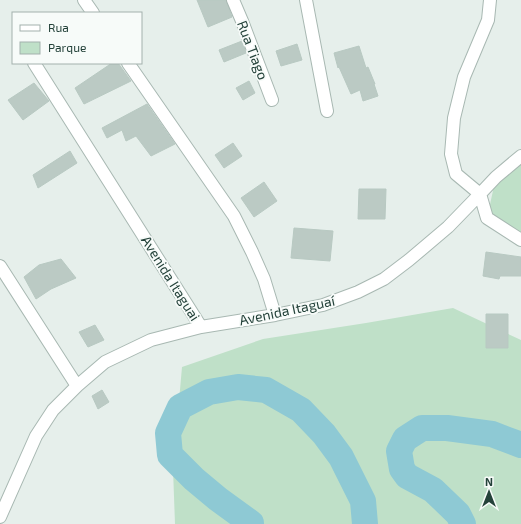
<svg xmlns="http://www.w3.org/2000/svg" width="521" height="524" font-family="'Exo 2',sans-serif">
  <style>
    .green { fill: #bfe0c8 }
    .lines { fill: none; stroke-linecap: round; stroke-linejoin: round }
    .river { stroke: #8ec9d4; stroke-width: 26 }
    .building { fill: #bbcac4; stroke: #b8c9c2 }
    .minor-casing { stroke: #a8b8b2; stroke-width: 14 }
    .minor { stroke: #fff; stroke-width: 12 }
    .labels { text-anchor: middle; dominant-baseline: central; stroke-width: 3.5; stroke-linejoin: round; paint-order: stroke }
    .street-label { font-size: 14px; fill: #24423a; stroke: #f7fbf9 }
  </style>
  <rect width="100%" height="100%" fill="#e6efeb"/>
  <path class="green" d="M 521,156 L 521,240 L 487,218 L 496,177 Z
    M 453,308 L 521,340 L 521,524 L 175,524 L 173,469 L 182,367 L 263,339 L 366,323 Z"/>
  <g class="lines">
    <path class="river" d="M 251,524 L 251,523 L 218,499 L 194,479 L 170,455 L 168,433 L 180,407 L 209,392 L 238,387 L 266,390 L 301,410 L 324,434 L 341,457 L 363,501 L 365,524
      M 463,524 L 458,514 L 433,490 L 407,476 L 402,469 L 399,451 L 405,439 L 422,428 L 447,428 L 492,434 L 521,445"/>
  </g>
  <path class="building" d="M 197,0 L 226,0 L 232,17 L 208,27 Z
    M 242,41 L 246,53 L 224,62 L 219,50 Z
    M 297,44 L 302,60 L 281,66 L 276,51 Z
    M 359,46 L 366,68 L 368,67 L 375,84 L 374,84 L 378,96 L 363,101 L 360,90 L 351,94 L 339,67 L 338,68 L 334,53 Z
    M 112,63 L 118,63 L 131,81 L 84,104 L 75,88 Z
    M 249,81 L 255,93 L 243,100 L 236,88 Z
    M 34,83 L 49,101 L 23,120 L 8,100 Z
    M 147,104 L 175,144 L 151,156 L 136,136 L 126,141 L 122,130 L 107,138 L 102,128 Z
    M 233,143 L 242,156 L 224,168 L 215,155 Z
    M 70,151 L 77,163 L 38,188 L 33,175 Z
    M 264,182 L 277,201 L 254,217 L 241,198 Z
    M 359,189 L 386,189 L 385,219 L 358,219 Z
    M 294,228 L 333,231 L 330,261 L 291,258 Z
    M 486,252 L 521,257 L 521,276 L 500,276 L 499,279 L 483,276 Z
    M 61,259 L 76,278 L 51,289 L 36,299 L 24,277 L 39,265 Z
    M 486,314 L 508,314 L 508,348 L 486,348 Z
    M 95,325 L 104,340 L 88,347 L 79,332 Z
    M 102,390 L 109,402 L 98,409 L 92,396 Z"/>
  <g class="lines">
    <g class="minor-casing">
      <path id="minor" d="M 84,0 L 93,13
        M 233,0 L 242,21 L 272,100
        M 306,0 L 327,111
        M 128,63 L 234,216 L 252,252 L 264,279 L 275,315
        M 521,156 L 496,177 L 480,194 L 487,218 L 521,240
        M 0,266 L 77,386
        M 201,327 L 275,315 L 323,305 L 358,292 L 384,279 L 409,260 L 448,227 L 480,194 L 456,174 L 451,154 L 454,118 L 464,77 L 488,20 L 490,0
        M 0,517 L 36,436 L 53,410 L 77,386 L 105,362 L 151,340 L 201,327 L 34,63"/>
    </g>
    <use href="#minor" class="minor"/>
  </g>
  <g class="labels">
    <g class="street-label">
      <text transform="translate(253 50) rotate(69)">Rua Tiago</text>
      <text transform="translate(171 278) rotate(58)">Avenida Itaguai</text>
      <text transform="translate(287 310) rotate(-12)">Avenida Itaguaí</text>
    </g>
  </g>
  <rect x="12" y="12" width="130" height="52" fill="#f7fbf9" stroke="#a3b1ad"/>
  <rect x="20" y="25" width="20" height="6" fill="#ffffff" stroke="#a3b1ad"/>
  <text x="48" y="32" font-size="12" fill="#24423a">Rua</text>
  <rect x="20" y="42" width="20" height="12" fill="#bfe0c8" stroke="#a3b1ad"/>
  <text x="48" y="52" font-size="12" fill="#24423a">Parque</text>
  <g transform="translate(489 492)" stroke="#f7fbf9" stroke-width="3" paint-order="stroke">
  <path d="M0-3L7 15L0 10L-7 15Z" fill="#24423a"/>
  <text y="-6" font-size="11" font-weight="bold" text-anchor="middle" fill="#24423a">N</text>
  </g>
</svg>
